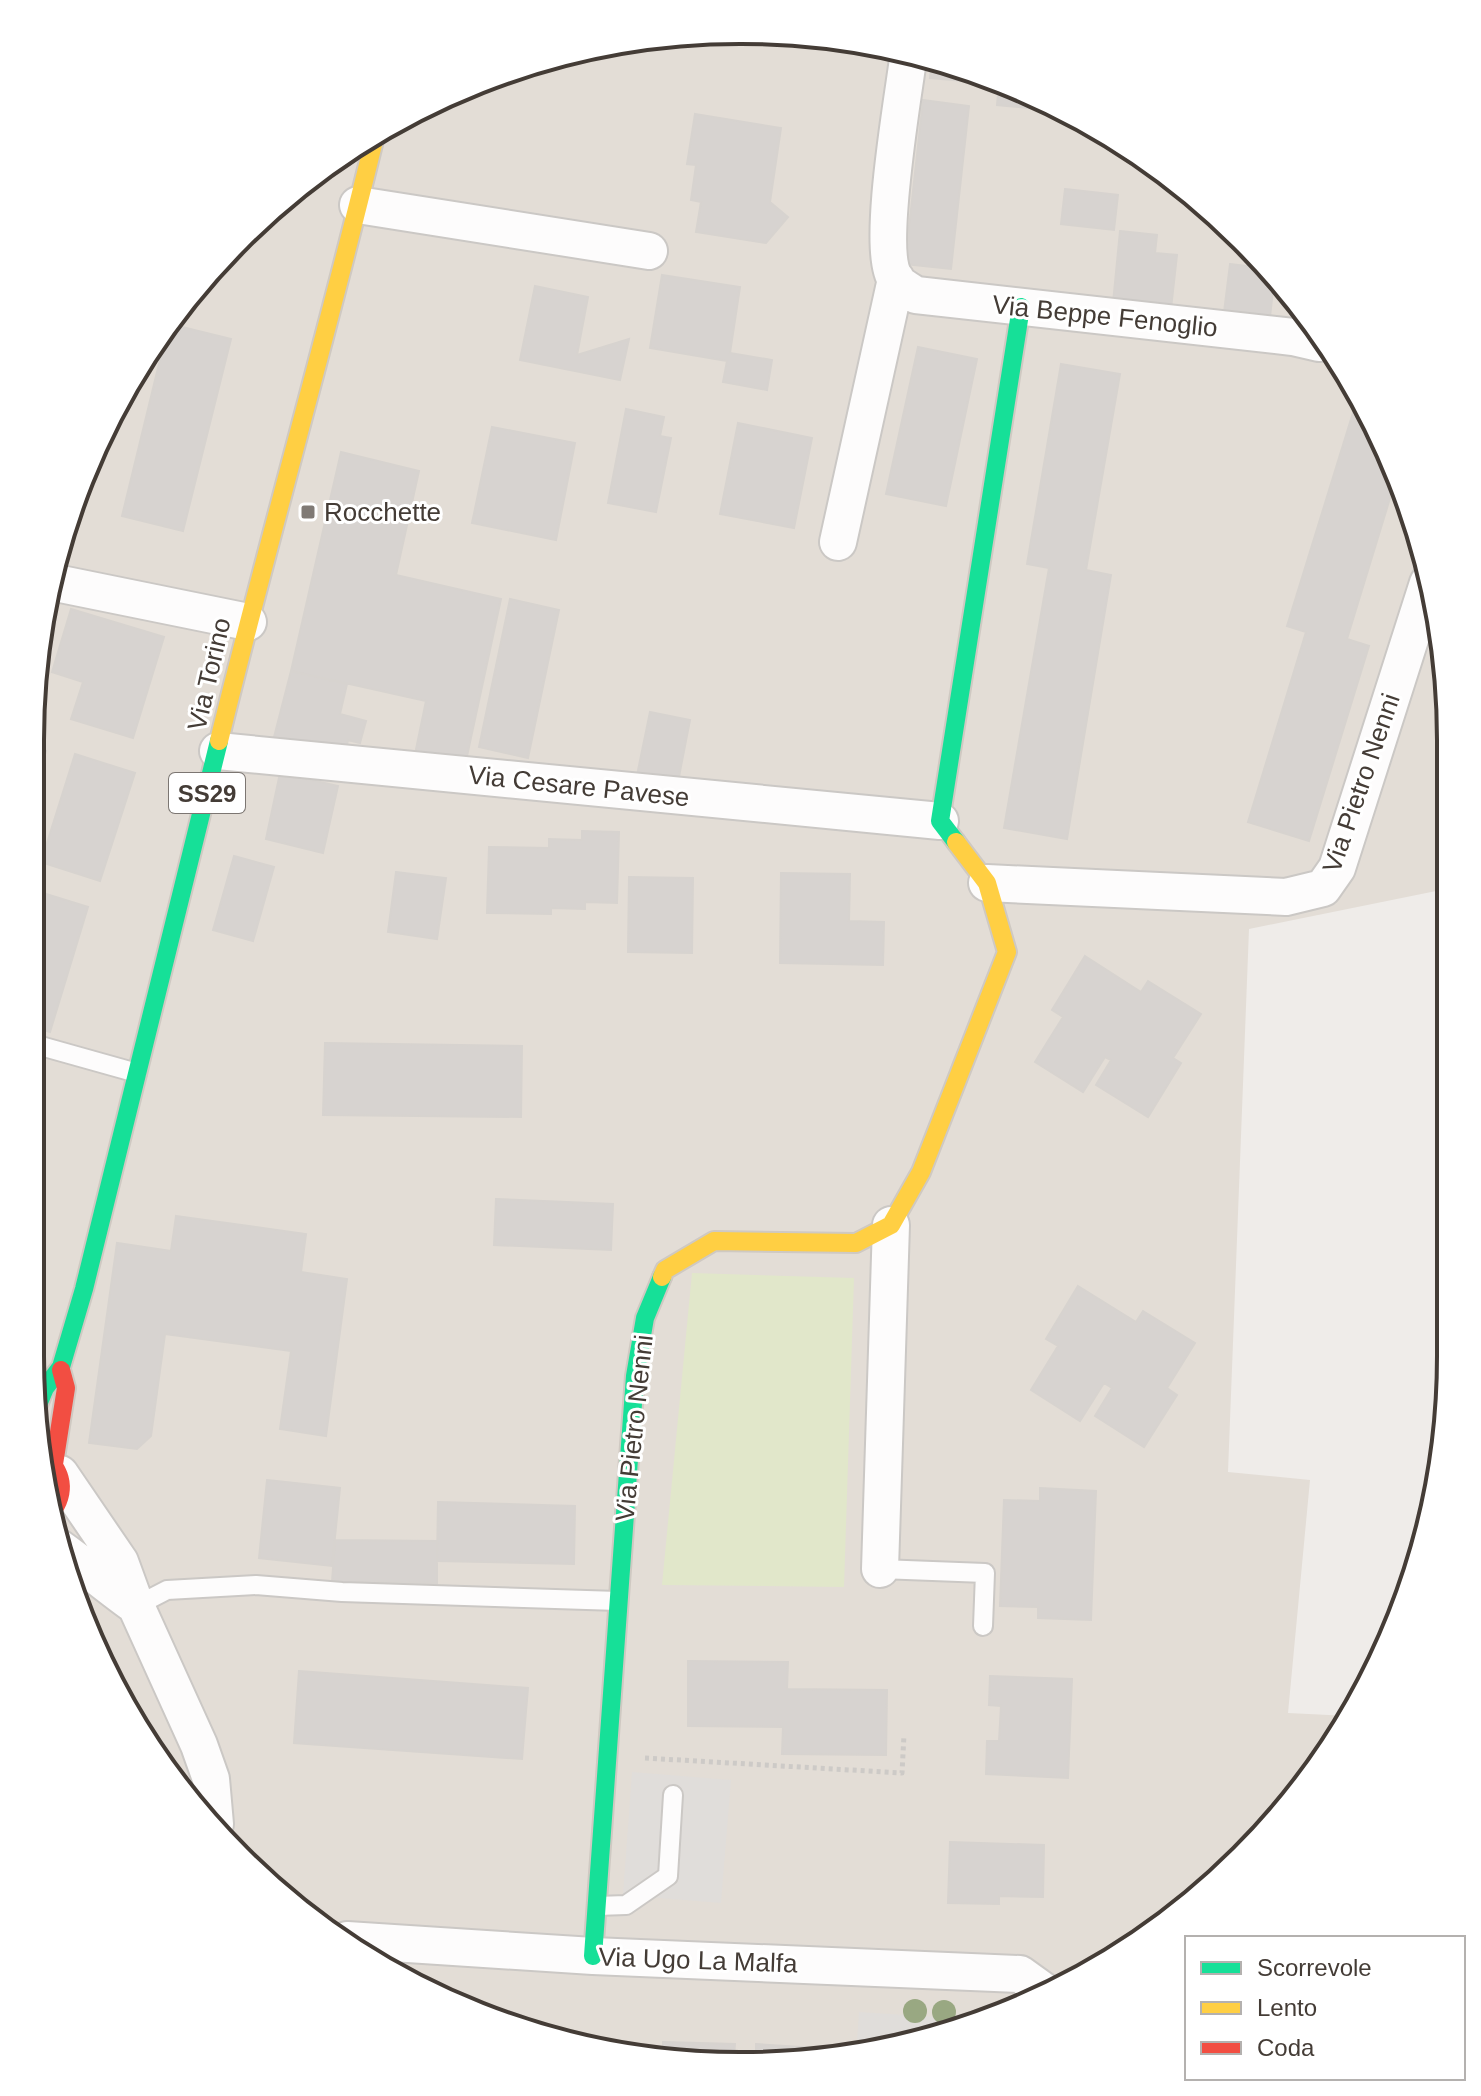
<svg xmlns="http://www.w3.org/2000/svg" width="1481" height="2096" font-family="Arial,sans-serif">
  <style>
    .residential { fill: #e3ddd6 }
    .park { fill: #e1e7ca }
    .parking { fill: #e0ddda }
    .building { fill: #d7d3d0; stroke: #d7d3cf; stroke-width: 2 }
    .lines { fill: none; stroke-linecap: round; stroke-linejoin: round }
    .lane-casing { stroke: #cbc8c5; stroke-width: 22 }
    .street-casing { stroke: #cbc8c5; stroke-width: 40 }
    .fast-casing { stroke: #cfc9c2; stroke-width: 22 }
    .slow-casing { stroke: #cfc9c2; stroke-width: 22 }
    .jam-casing { stroke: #cfc9c2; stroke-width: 22 }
    .path { stroke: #cdcac7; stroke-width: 5; stroke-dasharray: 4 4; stroke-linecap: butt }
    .lane { stroke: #fdfcfc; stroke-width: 18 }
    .street { stroke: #fdfcfc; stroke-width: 36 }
    .fast { stroke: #16e098; stroke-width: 18 }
    .slow { stroke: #ffcf43; stroke-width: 18 }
    .jam { stroke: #f24e42; stroke-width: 18 }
    .tree { fill: #99a882 }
    .poi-dot { fill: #807a75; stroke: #fff; stroke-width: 3 }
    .labels { text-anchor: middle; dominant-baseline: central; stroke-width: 6; stroke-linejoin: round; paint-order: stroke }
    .shield { fill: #fff; stroke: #7c7672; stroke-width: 2 }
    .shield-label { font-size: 24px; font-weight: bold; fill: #443c36 }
    .street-label { font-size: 26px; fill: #443c36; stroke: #fff }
    .poi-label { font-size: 26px; fill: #443c36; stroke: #fff; text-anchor: start }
    .rim { fill: none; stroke: #443c36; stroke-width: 4 }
  </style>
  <rect width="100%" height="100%" fill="#efece9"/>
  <path class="residential" d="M 787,32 L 925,54 L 1055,103 L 1173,177 L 1275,272 L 1397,468 L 1445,647 L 1446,889 L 1249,929 L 1228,1472 L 1310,1480 L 1288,1713 L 1349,1716 L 1304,1788 L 1209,1890 L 1013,2012 L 833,2060 L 602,2052 L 427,1993 L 272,1890 L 149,1750 L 54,1540 L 30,1355 L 30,740 L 44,601 L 125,385 L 272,206 L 386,125 L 513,68 L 648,36 Z"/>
  <path class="park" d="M 692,1273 L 854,1278 L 844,1587 L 662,1585 Z"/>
  <path class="parking" d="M 632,1772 L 731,1780 L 721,1903 L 623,1895 Z
    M 859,2012 L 983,2020 L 856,2054 Z"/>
  <path class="building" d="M 932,57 L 965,70 L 964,81 L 930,78 Z
    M 999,82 L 1055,103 L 1059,106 L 1058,111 L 997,105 Z
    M 923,100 L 969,106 L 951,269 L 905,264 Z
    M 695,114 L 781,128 L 770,202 L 788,217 L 766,243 L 696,232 L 701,202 L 691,200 L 696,165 L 687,164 Z
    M 1065,189 L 1118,195 L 1114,230 L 1061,224 Z
    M 1120,231 L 1157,235 L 1155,253 L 1177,255 L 1171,309 L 1113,303 Z
    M 1230,264 L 1271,269 L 1275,272 L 1270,317 L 1224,312 Z
    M 662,275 L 740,287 L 730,353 L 772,360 L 767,390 L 723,382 L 727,361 L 650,348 Z
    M 535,286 L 588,297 L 577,355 L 629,339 L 620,380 L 520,360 Z
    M 174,325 L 231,339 L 183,531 L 122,516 L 166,335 Z
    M 918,347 L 977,359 L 946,506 L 886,494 Z
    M 1061,364 L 1120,374 L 1086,570 L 1111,575 L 1067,839 L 1004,828 L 1049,568 L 1027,564 Z
    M 1356,403 L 1398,472 L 1347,639 L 1369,646 L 1309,841 L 1248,822 L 1306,632 L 1287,626 Z
    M 626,409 L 664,417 L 660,436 L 671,438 L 656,512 L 608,503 Z
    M 738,423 L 812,438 L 794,528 L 720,514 Z
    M 492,427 L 575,443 L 556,540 L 472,523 Z
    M 341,452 L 419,471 L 396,575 L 501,599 L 464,770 L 414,759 L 426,701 L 291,671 Z
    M 510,599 L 559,610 L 528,758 L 479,747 Z
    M 71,609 L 164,637 L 133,738 L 71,719 L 83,682 L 52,672 Z
    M 291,671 L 347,684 L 340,714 L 366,721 L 360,743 L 348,740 L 344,759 L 273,741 Z
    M 650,712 L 690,720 L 677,787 L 636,780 Z
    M 30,746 L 46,751 L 30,806 Z
    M 75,754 L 135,773 L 100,881 L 41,862 Z
    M 280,773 L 338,786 L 323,853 L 266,839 Z
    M 582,831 L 619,832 L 617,903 L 585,902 L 585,909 L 551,908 L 551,914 L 487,913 L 489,847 L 549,848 L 549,839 L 582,840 Z
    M 234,856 L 274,867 L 253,941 L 213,930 Z
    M 396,872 L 446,878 L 437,939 L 388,932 Z
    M 781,873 L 850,874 L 849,921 L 884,922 L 883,965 L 780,963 Z
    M 629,877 L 693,878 L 692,953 L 628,952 Z
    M 30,889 L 88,907 L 50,1032 L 30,1026 Z
    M 1085,956 L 1141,992 L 1148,981 L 1201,1014 L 1173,1058 L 1181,1063 L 1148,1117 L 1096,1085 L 1111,1060 L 1105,1057 L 1083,1092 L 1035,1062 L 1063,1017 L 1052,1010 Z
    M 325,1043 L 522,1046 L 521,1117 L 323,1115 Z
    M 496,1199 L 613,1204 L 611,1250 L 494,1245 Z
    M 176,1216 L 306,1234 L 301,1272 L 347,1279 L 326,1436 L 280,1429 L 291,1351 L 165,1334 L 151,1436 L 137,1449 L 89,1443 L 117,1243 L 171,1251 Z
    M 1078,1286 L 1136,1322 L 1143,1311 L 1195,1343 L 1167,1388 L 1177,1395 L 1144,1447 L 1095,1416 L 1112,1388 L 1104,1383 L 1080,1421 L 1031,1390 L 1058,1346 L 1046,1339 Z
    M 267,1480 L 340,1488 L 332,1566 L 259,1558 Z
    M 1040,1488 L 1096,1491 L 1091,1620 L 1038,1618 L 1038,1607 L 1000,1606 L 1004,1500 L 1040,1501 Z
    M 438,1502 L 575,1506 L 574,1564 L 437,1561 Z
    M 335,1540 L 437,1541 L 437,1583 L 332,1582 Z
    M 688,1661 L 788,1662 L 787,1689 L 887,1690 L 886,1755 L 782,1754 L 783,1727 L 688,1726 Z
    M 299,1671 L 528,1688 L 522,1759 L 294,1743 Z
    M 990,1676 L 1072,1679 L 1068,1778 L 986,1774 L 987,1741 L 999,1741 L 1001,1706 L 989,1705 Z
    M 950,1842 L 1044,1845 L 1043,1897 L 999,1896 L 999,1904 L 948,1903 Z
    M 663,2042 L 735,2044 L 734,2057 L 663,2054 Z
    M 756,2044 L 831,2049 L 831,2060 L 756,2057 Z"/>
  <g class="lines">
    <g class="lane-casing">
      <path id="lane" d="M 30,1043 L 137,1073
        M 880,1569 L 985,1573 L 983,1626
        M 136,1606 L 167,1590 L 256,1585 L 342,1592 L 618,1601
        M 597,1906 L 626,1905 L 668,1876 L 673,1795"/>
    </g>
    <g class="street-casing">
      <path id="street" d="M 909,52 C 904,93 875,251 896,280 C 900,286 910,291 916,295 L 1293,337 L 1319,343
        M 358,205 L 649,251
        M 838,542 L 896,279
        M 51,582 L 248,622
        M 218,751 L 940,821
        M 987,883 L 1286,897 L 1323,888 L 1337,868 L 1428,583
        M 60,1474 L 120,1562 L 136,1606 L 199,1745 L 211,1779 L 215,1824
        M 58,1547 C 85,1566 109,1587 136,1606
        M 880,1569 L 891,1225
        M 347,1940 L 593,1956 L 1020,1974 L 1045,1992"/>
    </g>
    <g class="fast-casing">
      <path id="fast" d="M 956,842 L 940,821 L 1021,307
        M 37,1407 L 45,1388 L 61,1367 L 84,1289 L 219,741
        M 593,1956 L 635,1376 L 645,1318 L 662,1277"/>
    </g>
    <g class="slow-casing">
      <path id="slow" d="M 219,741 C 269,537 327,336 376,132
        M 662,1277 L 665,1270 L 714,1241 L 856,1243 L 891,1225 L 921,1172 L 1007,952 L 987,883 L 956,842"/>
    </g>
    <g class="jam-casing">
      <path id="jam" d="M 43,1454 C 63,1471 67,1492 51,1513
        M 54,1464 L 66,1388 L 61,1370"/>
    </g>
    <path class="path" d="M 645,1758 L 902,1773 L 904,1735"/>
    <use href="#lane" class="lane"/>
    <use href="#street" class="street"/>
    <use href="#fast" class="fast"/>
    <use href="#slow" class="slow"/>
    <use href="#jam" class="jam"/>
  </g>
  <g class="tree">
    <circle cx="915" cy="2011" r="12"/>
    <circle cx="944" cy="2012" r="12"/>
  </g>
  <rect class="poi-dot" x="300" y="504" width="16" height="16" rx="4"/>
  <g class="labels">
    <rect class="shield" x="169" y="773" width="76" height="40" rx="6"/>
    <g class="shield-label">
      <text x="207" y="793">SS29</text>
    </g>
    <g class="street-label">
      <text transform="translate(1105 316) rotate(6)">Via Beppe Fenoglio</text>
      <text transform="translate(209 674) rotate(-77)">Via Torino</text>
      <text transform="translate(1361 783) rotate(-71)">Via Pietro Nenni</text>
      <text transform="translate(579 786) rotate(6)">Via Cesare Pavese</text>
      <text transform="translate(634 1428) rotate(-84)">Via Pietro Nenni</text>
      <text transform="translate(698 1960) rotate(2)">Via Ugo La Malfa</text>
    </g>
    <g class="poi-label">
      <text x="324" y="512">Rocchette</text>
    </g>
  </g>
  <path d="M0 0H1481V2096H0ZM740 44H741A696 696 0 0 1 1437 740V1356A696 696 0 0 1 741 2052H740A696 696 0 0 1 44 1356V740A696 696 0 0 1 740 44Z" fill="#fff" fill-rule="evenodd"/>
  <path class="rim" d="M740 44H741A696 696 0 0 1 1437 740V1356A696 696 0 0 1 741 2052H740A696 696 0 0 1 44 1356V740A696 696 0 0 1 740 44Z"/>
  <rect x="1185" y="1936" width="280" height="144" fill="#ffffff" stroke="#b4b1af" stroke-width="2"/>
  <rect x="1201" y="1962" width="40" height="12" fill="#16e098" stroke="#b4b1af" stroke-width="2"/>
  <text x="1257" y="1976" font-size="24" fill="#443c36">Scorrevole</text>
  <rect x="1201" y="2002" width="40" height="12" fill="#ffcf43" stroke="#b4b1af" stroke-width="2"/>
  <text x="1257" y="2016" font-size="24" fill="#443c36">Lento</text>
  <rect x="1201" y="2042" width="40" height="12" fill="#f24e42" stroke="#b4b1af" stroke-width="2"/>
  <text x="1257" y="2056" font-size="24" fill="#443c36">Coda</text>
</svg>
